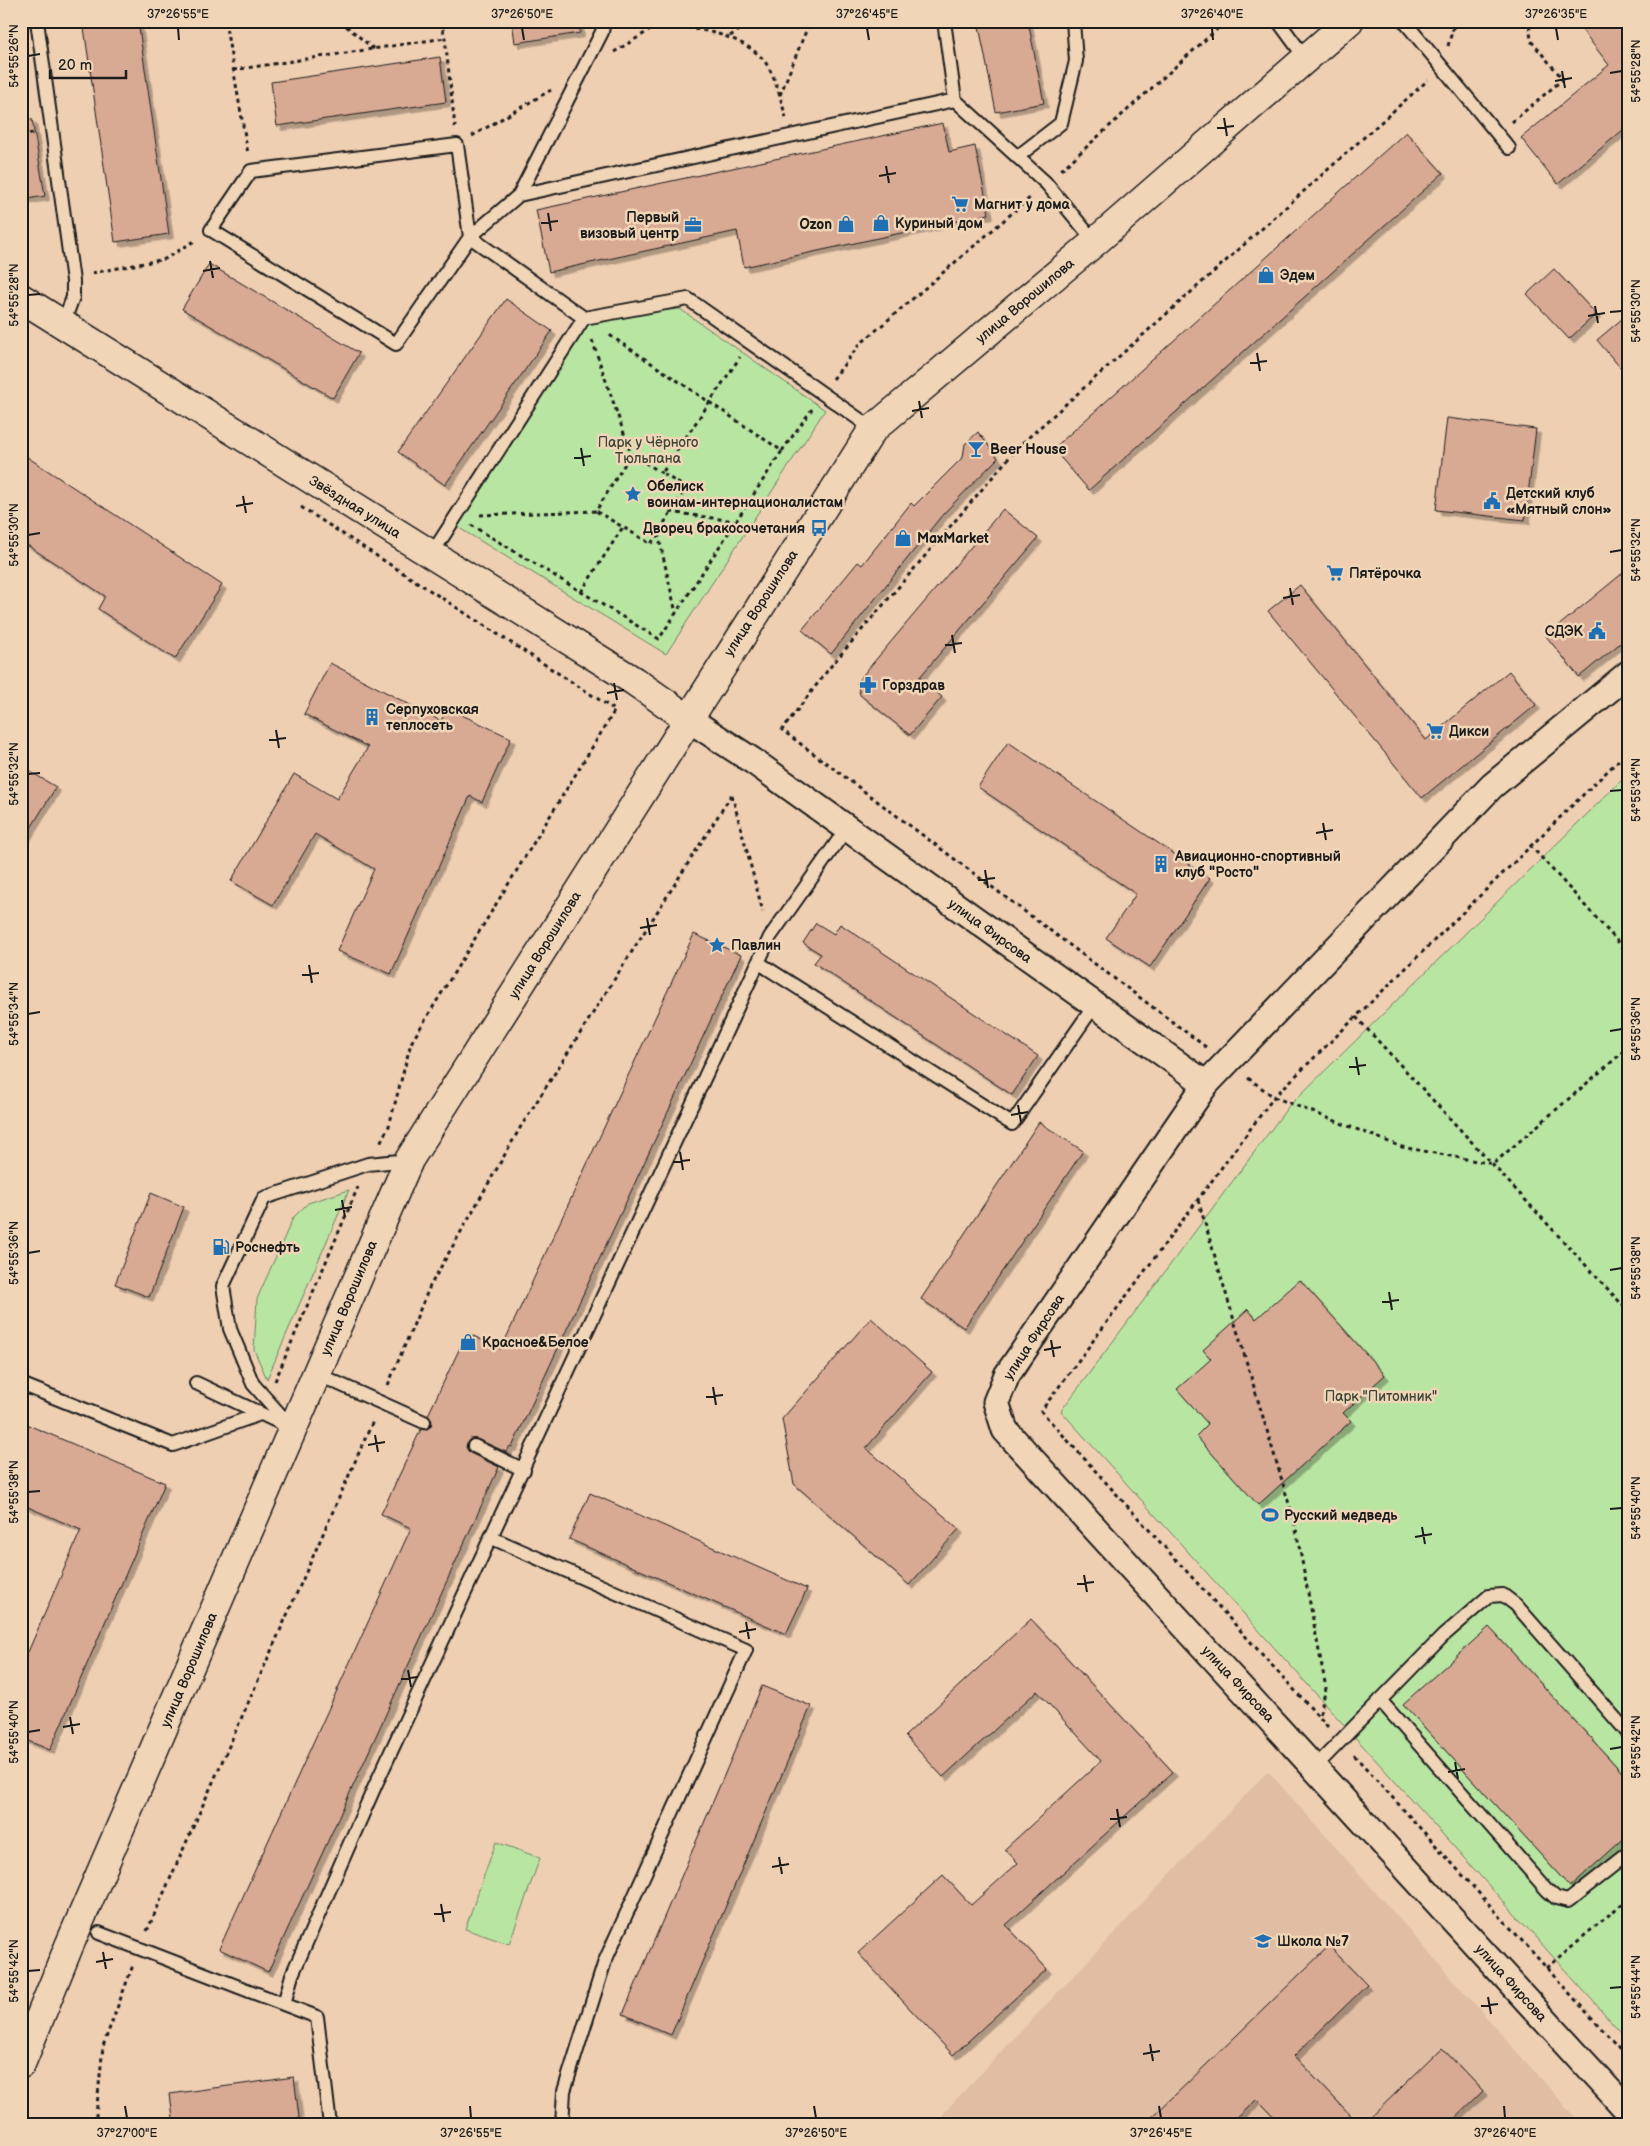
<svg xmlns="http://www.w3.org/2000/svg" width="1650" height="2146" font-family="'Balsamiq Sans',sans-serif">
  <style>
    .built { fill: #e0bda3 }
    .green { fill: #b9e5a3; stroke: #6a8060 }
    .building { fill: #d8a993; stroke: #1c1c1c; filter: url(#shadow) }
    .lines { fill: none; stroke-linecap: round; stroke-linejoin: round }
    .lane-casing { stroke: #1c1c1c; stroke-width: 16 }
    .street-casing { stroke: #1c1c1c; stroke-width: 29 }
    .secondary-casing { stroke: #1c1c1c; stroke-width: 31 }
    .path { stroke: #1c1c1c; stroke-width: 3; stroke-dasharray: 4 4; stroke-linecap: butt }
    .lane { stroke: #f0d5b7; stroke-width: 12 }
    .street { stroke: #f0d5b7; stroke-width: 25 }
    .secondary { stroke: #f0d5b7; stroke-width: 28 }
    .ticks { fill: none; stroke: #1c1c1c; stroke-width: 2 }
    .labels { text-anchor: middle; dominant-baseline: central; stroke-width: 5; stroke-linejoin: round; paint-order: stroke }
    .poi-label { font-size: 14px; font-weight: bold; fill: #1c1c1c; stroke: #f0d5b7; text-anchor: start }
    .street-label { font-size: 14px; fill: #1c1c1c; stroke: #f0d5b7 }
    .park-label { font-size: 14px; fill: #3b4437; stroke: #f0d5b7 }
    .neatline { fill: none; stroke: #1c1c1c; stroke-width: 2 }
    .ticks-label { font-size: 12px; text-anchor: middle; fill: #1c1c1c }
  </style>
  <defs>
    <filter id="shadow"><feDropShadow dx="4.5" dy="4.5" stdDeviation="0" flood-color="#0004"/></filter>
  </defs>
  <rect width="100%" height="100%" fill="#efcfb2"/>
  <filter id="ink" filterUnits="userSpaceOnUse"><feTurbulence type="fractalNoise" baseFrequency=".02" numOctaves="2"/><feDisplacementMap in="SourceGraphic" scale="10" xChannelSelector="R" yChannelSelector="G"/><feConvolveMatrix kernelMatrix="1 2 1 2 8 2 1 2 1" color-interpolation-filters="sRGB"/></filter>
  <g filter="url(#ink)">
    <path class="built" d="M 1268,1771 L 1582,2125 L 938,2125 L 946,2110 Z"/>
    <path class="green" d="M 680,309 L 825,410 L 666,654 L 451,523 L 584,318 Z
      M 1629,773 L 1629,2041 L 1061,1411 L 1288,1107 Z
      M 349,1190 L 267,1379 L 254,1350 L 257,1299 L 293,1218 L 308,1203 Z
      M 496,1842 L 540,1858 L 509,1944 L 465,1929 Z"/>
    <path class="building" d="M 83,21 L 138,21 L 169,234 L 115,242 Z
      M 512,21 L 579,21 L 580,33 L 515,43 Z
      M 978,21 L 1028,21 L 1044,103 L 996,112 Z
      M 1575,21 L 1629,21 L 1629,125 L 1558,184 L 1521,138 L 1609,65 Z
      M 440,57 L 446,102 L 277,126 L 271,82 Z
      M 32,119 L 45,196 L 21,200 L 21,120 Z
      M 943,123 L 949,152 L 975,146 L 989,214 L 744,267 L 737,231 L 549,272 L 536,210 Z
      M 1406,132 L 1443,173 L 1089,490 L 1053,449 Z
      M 209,264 L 359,353 L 333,398 L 182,309 Z
      M 1554,269 L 1596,314 L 1569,339 L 1527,294 Z
      M 506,299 L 552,331 L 445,485 L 398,452 Z
      M 1629,313 L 1629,378 L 1597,340 Z
      M 1447,418 L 1536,429 L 1525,520 L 1436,510 Z
      M 978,432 L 998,458 L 943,514 L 831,654 L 802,630 L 858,562 L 862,565 L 911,503 L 914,506 L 963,457 L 965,444 Z
      M 21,453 L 222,585 L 175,659 L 98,609 L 105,596 L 21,541 Z
      M 1003,509 L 1038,538 L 919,678 L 942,697 L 910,735 L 860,695 L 857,682 Z
      M 1629,568 L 1629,636 L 1579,677 L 1546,636 Z
      M 1300,585 L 1426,740 L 1509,671 L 1536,705 L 1422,798 L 1268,611 Z
      M 330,663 L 441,721 L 447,708 L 511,738 L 482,802 L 470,796 L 391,974 L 337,951 L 374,869 L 315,834 L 273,905 L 231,881 L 294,774 L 337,799 L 368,747 L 304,714 Z
      M 1008,742 L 1210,878 L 1150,967 L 1106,938 L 1136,894 L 978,787 Z
      M 21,766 L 56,787 L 21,844 Z
      M 816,923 L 834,934 L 840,924 L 1038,1056 L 1012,1095 L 814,963 L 821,954 L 803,943 Z
      M 694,934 L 741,955 L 512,1447 L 510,1446 L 506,1452 L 477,1439 L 470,1439 L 467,1443 L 466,1447 L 470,1453 L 499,1467 L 268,1972 L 219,1949 L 411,1528 L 381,1514 L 421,1429 L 425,1430 L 431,1426 L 432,1421 L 428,1415 L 467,1333 L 501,1349 Z
      M 1039,1122 L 1083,1151 L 964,1328 L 921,1299 Z
      M 151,1193 L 184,1207 L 149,1297 L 115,1284 Z
      M 1300,1280 L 1385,1375 L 1343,1413 L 1351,1421 L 1258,1505 L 1196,1436 L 1208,1424 L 1177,1389 L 1211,1359 L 1203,1350 L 1248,1309 L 1256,1319 Z
      M 871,1318 L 932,1372 L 866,1448 L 959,1529 L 909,1585 L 794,1484 L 782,1419 Z
      M 21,1422 L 165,1483 L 50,1750 L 21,1738 L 21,1668 L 81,1530 L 21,1504 Z
      M 590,1493 L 807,1589 L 786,1634 L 569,1539 Z
      M 1031,1619 L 1173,1772 L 1006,1925 L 1047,1969 L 953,2055 L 858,1953 L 943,1875 L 971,1905 L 1018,1863 L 1005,1849 L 1101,1761 L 1037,1691 L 943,1777 L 905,1736 Z
      M 1489,1627 L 1629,1780 L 1629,1834 L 1570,1887 L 1403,1704 Z
      M 762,1686 L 811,1706 L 671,2035 L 623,2014 Z
      M 1329,1946 L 1367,1985 L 1294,2056 L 1360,2125 L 1282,2125 L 1257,2099 L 1230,2125 L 1144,2125 Z
      M 1442,2048 L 1483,2091 L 1448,2125 L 1363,2125 Z
      M 294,2077 L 300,2125 L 174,2125 L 170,2094 Z"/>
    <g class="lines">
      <g class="lane-casing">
        <path id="lane" d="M 37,21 L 73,281 L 73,297 L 63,324
          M 944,21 L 955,100
          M 1278,21 L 1306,59
          M 1404,21 L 1509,148
          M 1017,157 L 1061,123 L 1076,61 L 1073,21
          M 519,195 L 602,32 L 604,21
          M 470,237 L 457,145 L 251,171 L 211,230 L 396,344 L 470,237 L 584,318
          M 470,237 L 519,195 L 955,100 L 1046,183 L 1095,242
          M 431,555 L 584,318 L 688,299 L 873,429
          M 759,963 L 1012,1124 L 1094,1006
          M 317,1374 L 424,1422
          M 196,1383 L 287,1426
          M 21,1384 L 173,1445 L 260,1414
          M 293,1429 L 253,1384 L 230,1329 L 223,1286 L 264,1198 L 368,1164 L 409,1160
          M 474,1446 L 524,1470
          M 492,1538 L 746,1650 L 605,1961 L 564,2091 L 562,2125
          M 1380,1700 L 1547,1890 L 1556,1898 L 1568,1901 L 1629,1853
          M 1315,1767 L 1443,1636 L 1489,1596 L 1503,1595 L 1516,1605 L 1629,1734
          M 99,1933 L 317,2017 L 330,2125
          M 284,2004 L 292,1975 L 375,1786 L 770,937 L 847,828"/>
      </g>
      <g class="street-casing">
        <path id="street" d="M 1629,673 L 1492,786 L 1206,1084 L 1007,1375 L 996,1402 L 1005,1430 L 1629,2112
          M 687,718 L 753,761 L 1206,1084"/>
      </g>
      <g class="secondary-casing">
        <path id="secondary" d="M 21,298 L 634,681 L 687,718
          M 21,2064 L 69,1946 L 409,1160 L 873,429 L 1095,242 L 1349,21"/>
      </g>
      <path class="path" d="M 225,21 L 248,154
        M 340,21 L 374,49
        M 441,21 L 445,38 L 455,127
        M 663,23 C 697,30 735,32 761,57 C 774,70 781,100 786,118
        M 730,36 L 754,21
        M 1448,46 L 1455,21
        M 614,52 L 665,21
        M 233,70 L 445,38
        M 780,95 L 810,21
        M 1512,122 L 1563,79 L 1531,41 L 1529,21
        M 21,135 L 34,133
        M 472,136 L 551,90
        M 1061,170 L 1226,21
        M 92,273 L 165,259 L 196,240
        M 592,340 L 631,454
        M 833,379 L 859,345 L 1032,196
        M 782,451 L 812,409
        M 662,473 L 631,454 L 596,511 L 651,544 L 686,488 L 662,473 L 740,357
        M 301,507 L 615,710 L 411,1043 L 389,1126 L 380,1143
        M 670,512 L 734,521
        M 480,515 L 596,511
        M 471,525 L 659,639 L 782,451 L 608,334
        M 658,534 L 676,613
        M 581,592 L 623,527
        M 732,795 L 763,912
        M 1530,845 L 1629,954
        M 1356,1017 L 1629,1312
        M 1206,1047 L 782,730 L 831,666 L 1019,446 L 1428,80
        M 1248,1078 L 1274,1097 L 1402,1147 L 1493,1164 L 1629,1047
        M 1198,1200 L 1295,1524 L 1326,1688 L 1319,1717
        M 275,1381 L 358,1187
        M 388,1385 L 430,1286 L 520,1128 L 732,794
        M 1328,1727 L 1041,1411 L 1274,1097 L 1629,750
        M 1354,1755 L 1629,2059
        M 147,1931 L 373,1421
        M 1546,1968 L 1629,1898
        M 95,2125 L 103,2046 L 133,1965"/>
      <use href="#lane" class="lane"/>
      <use href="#street" class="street"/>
      <use href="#secondary" class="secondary"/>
    </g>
  </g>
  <path class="ticks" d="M 178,28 L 179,40M 522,28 L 524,40M 867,28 L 869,40M 1212,28 L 1213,40M 1556,28 L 1558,40M 28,56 L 40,54M 1562,71 L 1565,88M 1610,73 L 1622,71M 1555,81 L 1572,78M 1224,118 L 1227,136M 1217,128 L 1234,126M 886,166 L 889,183M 879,176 L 896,173M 548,213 L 551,231M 541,223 L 558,221M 210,261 L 213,278M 203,271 L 220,268M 28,295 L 40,294M 1595,306 L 1598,323M 1610,312 L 1622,311M 1588,316 L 1605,313M 1257,353 L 1260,371M 1250,363 L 1267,361M 919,401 L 922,418M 912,411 L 929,408M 581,448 L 584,466M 574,458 L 591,456M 243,496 L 246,513M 236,506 L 253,503M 28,535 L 40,533M 1610,552 L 1622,550M 1290,588 L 1293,605M 1283,598 L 1300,595M 952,635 L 955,653M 945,645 L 962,643M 614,683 L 617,700M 607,693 L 624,690M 276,730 L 279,748M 269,740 L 286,738M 28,774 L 40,773M 1610,791 L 1622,790M 1323,823 L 1326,840M 1316,833 L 1333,830M 985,870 L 988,888M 978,880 L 995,878M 647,918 L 650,935M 640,928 L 657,925M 309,965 L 312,983M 302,975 L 319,973M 28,1014 L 40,1012M 1610,1031 L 1622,1029M 1356,1057 L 1359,1075M 1349,1067 L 1366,1065M 1018,1105 L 1021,1122M 1011,1115 L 1028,1112M 680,1152 L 683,1170M 673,1162 L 690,1160M 342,1200 L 345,1217M 335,1210 L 352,1207M 28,1253 L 40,1251M 1610,1270 L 1622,1268M 1389,1292 L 1392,1310M 1382,1302 L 1399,1300M 1051,1340 L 1054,1357M 1044,1350 L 1061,1347M 713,1387 L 716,1405M 706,1397 L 723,1395M 375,1435 L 378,1452M 368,1445 L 385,1442M 28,1492 L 40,1491M 1610,1509 L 1622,1508M 1422,1527 L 1425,1544M 1415,1537 L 1432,1534M 1084,1575 L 1087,1592M 1077,1584 L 1094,1582M 746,1622 L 749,1639M 739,1632 L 756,1629M 408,1670 L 411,1687M 401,1679 L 418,1677M 70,1717 L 73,1734M 63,1727 L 80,1724M 28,1732 L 40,1730M 1610,1749 L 1622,1747M 1455,1762 L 1458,1779M 1448,1772 L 1465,1769M 1117,1809 L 1120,1827M 1110,1819 L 1127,1817M 779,1857 L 782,1874M 772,1867 L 789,1864M 441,1904 L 444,1922M 434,1914 L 451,1912M 103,1952 L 106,1969M 96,1962 L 113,1959M 28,1971 L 40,1970M 1610,1988 L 1622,1987M 1488,1997 L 1491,2014M 1481,2006 L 1498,2004M 1150,2044 L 1153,2061M 1143,2054 L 1160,2051M 125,2106 L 127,2118M 470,2106 L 471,2118M 814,2106 L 816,2118M 1159,2106 L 1161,2118M 1504,2106 L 1505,2118"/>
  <defs>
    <g id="supermarket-bare" transform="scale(1.35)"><path d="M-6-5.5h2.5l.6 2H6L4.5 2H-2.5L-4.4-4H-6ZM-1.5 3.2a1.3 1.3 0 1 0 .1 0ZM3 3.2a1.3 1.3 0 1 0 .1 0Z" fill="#1f6fb2" stroke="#f0d5b7" stroke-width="2.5" paint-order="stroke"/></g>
    <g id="shop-bare" transform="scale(1.35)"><path d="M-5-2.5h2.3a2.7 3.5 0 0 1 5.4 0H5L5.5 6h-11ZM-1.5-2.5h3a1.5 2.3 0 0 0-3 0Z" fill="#1f6fb2" stroke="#f0d5b7" stroke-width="2.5" paint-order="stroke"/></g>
    <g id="office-bare" transform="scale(1.35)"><path d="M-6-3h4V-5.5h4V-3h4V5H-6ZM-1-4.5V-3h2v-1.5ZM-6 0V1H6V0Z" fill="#1f6fb2" stroke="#f0d5b7" stroke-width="2.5" paint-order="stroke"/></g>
    <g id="bar-bare" transform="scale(1.35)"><path d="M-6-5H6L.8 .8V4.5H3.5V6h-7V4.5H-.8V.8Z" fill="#1f6fb2" stroke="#f0d5b7" stroke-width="2.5" paint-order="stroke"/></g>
    <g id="sight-bare" transform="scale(1.35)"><path d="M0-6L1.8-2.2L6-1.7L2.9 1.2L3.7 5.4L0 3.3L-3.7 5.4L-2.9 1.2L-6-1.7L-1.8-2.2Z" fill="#1f6fb2" stroke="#f0d5b7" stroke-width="2.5" paint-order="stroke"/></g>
    <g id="civic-bare" transform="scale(1.35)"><path d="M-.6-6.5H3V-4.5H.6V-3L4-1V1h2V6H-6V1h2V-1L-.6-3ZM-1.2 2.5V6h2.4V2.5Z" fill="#1f6fb2" stroke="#f0d5b7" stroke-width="2.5" paint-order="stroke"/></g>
    <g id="bus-bare" transform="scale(1.35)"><path d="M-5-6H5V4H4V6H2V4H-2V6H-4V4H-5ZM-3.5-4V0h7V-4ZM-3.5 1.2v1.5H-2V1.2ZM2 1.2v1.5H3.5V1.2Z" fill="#1f6fb2" stroke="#f0d5b7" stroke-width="2.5" paint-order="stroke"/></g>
    <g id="pharmacy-bare" transform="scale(1.35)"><path d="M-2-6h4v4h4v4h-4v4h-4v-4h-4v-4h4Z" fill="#1f6fb2" stroke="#f0d5b7" stroke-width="2.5" paint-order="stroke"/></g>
    <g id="building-bare" transform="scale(1.35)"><path d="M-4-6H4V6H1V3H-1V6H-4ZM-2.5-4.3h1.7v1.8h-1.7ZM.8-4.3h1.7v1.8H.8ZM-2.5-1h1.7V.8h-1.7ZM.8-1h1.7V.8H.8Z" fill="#1f6fb2" stroke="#f0d5b7" stroke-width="2.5" paint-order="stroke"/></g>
    <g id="fuel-bare" transform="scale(1.35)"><path d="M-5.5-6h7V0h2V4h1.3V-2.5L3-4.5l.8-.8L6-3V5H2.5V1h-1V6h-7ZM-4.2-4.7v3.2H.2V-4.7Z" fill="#1f6fb2" stroke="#f0d5b7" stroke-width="2.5" paint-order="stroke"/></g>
    <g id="stadium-bare" transform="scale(1.35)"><path d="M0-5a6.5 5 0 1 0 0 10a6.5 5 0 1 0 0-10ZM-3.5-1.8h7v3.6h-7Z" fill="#1f6fb2" stroke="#f0d5b7" stroke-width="2.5" paint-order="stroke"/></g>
    <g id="school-bare" transform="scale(1.35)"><path d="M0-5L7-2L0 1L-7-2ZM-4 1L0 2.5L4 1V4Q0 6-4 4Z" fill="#1f6fb2" stroke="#f0d5b7" stroke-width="2.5" paint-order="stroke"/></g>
  </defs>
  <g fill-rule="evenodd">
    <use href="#supermarket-bare" x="960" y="204"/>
    <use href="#shop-bare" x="881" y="223"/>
    <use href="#shop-bare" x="846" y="224"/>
    <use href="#office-bare" x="693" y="225"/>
    <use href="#shop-bare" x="1266" y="275"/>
    <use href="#bar-bare" x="976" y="449"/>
    <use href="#sight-bare" x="633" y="494"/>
    <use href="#civic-bare" x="1492" y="501"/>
    <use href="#bus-bare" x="819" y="528"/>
    <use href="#shop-bare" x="903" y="538"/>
    <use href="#supermarket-bare" x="1335" y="573"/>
    <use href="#civic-bare" x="1597" y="631"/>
    <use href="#pharmacy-bare" x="868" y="685"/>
    <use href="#building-bare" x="372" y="717"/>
    <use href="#supermarket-bare" x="1435" y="731"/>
    <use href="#building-bare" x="1161" y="864"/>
    <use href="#sight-bare" x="717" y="945"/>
    <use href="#fuel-bare" x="221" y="1247"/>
    <use href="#shop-bare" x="468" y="1342"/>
    <use href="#stadium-bare" x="1270" y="1515"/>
    <use href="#school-bare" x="1263" y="1941"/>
  </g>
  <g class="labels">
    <g class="poi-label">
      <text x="974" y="204">Магнит у дома</text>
      <text x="679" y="217" text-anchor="end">Первый<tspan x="679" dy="16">визовый центр</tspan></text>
      <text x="895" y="223">Куриный дом</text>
      <text x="832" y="224" text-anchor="end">Ozon</text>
      <text x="1280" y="275">Эдем</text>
      <text x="990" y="449">Beer House</text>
      <text x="647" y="486">Обелиск<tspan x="647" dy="16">воинам-интернационалистам</tspan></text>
      <text x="1506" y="493">Детский клуб<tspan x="1506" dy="16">«Мятный слон»</tspan></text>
      <text x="805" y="528" text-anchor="end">Дворец бракосочетания</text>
      <text x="917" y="538">MaxMarket</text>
      <text x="1349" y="573">Пятёрочка</text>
      <text x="1583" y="631" text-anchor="end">СДЭК</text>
      <text x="882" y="685">Горздрав</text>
      <text x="386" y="709">Серпуховская<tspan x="386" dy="16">теплосеть</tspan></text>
      <text x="1449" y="731">Дикси</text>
      <text x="1175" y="856">Авиационно-спортивный<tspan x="1175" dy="16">клуб "Росто"</tspan></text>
      <text x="731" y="945">Павлин</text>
      <text x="235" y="1247">Роснефть</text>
      <text x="482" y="1342">Красное&amp;Белое</text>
      <text x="1284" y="1515">Русский медведь</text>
      <text x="1277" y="1941">Школа №7</text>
    </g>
    <g class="street-label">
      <text transform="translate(1025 301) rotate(-40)">улица Ворошилова</text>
      <text transform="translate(355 507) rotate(32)">Звёздная улица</text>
      <text transform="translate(761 603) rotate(-57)">улица Ворошилова</text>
      <text transform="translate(990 931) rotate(36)">улица Фирсова</text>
      <text transform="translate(545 945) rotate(-58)">улица Ворошилова</text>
      <text transform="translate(349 1298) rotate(-67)">улица Ворошилова</text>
      <text transform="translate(1034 1337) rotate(-57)">улица Фирсова</text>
      <text transform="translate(189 1670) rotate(-67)">улица Ворошилова</text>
      <text transform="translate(1238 1684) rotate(47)">улица Фирсова</text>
      <text transform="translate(1511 1983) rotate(48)">улица Фирсова</text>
    </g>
    <g class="park-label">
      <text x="648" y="442">Парк у Чёрного<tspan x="648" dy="16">Тюльпана</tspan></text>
      <text x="1381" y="1396">Парк "Питомник"</text>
    </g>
  </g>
  <rect width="1650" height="2146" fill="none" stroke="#f0d5b7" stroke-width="55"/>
  <path d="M50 70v8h76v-8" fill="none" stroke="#1c1c1c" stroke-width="2.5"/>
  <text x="58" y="70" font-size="15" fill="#1c1c1c" stroke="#f0d5b7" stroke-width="4" paint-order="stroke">20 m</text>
  <rect x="28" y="28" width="1594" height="2090" class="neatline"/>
  <g class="ticks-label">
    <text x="178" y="18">37°26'55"E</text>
    <text x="522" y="18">37°26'50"E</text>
    <text x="867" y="18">37°26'45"E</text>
    <text x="1212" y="18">37°26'40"E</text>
    <text x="1556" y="18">37°26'35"E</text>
    <text transform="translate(14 56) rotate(-90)" y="4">54°55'26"N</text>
    <text transform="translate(1636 71) rotate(-90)" y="4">54°55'28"N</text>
    <text transform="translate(14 295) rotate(-90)" y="4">54°55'28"N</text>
    <text transform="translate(1636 311) rotate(-90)" y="4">54°55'30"N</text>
    <text transform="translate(14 535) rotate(-90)" y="4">54°55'30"N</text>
    <text transform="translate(1636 550) rotate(-90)" y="4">54°55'32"N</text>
    <text transform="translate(14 774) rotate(-90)" y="4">54°55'32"N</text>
    <text transform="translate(1636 790) rotate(-90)" y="4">54°55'34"N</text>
    <text transform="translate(14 1014) rotate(-90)" y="4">54°55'34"N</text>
    <text transform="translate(1636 1029) rotate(-90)" y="4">54°55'36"N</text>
    <text transform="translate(14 1253) rotate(-90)" y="4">54°55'36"N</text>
    <text transform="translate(1636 1268) rotate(-90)" y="4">54°55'38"N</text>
    <text transform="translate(14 1492) rotate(-90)" y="4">54°55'38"N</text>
    <text transform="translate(1636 1508) rotate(-90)" y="4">54°55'40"N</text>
    <text transform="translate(14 1732) rotate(-90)" y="4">54°55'40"N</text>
    <text transform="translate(1636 1747) rotate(-90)" y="4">54°55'42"N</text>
    <text transform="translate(14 1971) rotate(-90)" y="4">54°55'42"N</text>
    <text transform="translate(1636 1987) rotate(-90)" y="4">54°55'44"N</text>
    <text x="127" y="2137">37°27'00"E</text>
    <text x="471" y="2137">37°26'55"E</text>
    <text x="816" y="2137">37°26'50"E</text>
    <text x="1161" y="2137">37°26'45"E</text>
    <text x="1505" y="2137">37°26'40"E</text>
  </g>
</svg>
